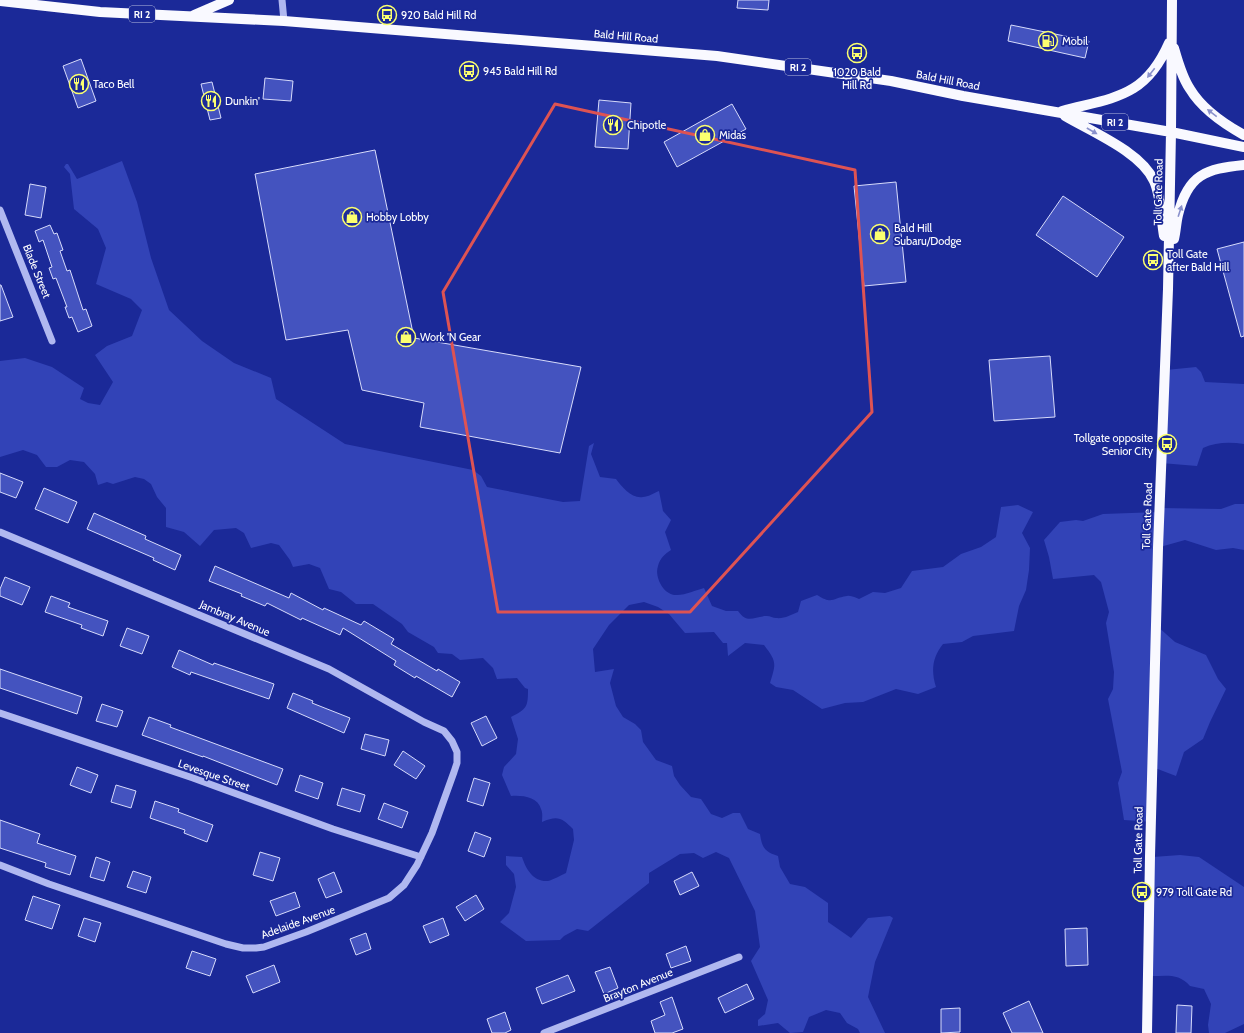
<svg xmlns="http://www.w3.org/2000/svg" width="1244" height="1033" font-family="Cabin,sans-serif">
  <style>
    .green { fill: #3243b7 }
    .building { fill: #4453bf; stroke: #d7dbfb }
    .lines { fill: none; stroke-linecap: round; stroke-linejoin: round }
    .minor { stroke: #b0b8f0; stroke-width: 7 }
    .major { stroke: #f9f9ff; stroke-width: 10 }
    .oneway { fill: #8a91cc }
    .marked { fill: none; stroke: #de5353; stroke-width: 3; stroke-linejoin: round }
    .labels { text-anchor: middle; dominant-baseline: central; stroke-width: 3.5; stroke-linejoin: round; paint-order: stroke }
    .shield { fill: #1b2998; stroke: #bbbfe0; stroke-width: 1 }
    .shield-label { font-size: 10px; font-weight: bold; fill: #fff }
    .poi-label { font-size: 11px; fill: #fff; stroke: #1b2998; text-anchor: start }
    .street-label { font-size: 11px; fill: #fff; stroke: #1b2998 }
  </style>
  <rect width="100%" height="100%" fill="#1b2998"/>
  <path class="green" d="M 122,161 L 137,202 L 151,258 L 169,310 L 202,341 L 234,363 L 271,378 L 276,399 L 345,444 L 473,470 L 481,476 L 487,487 L 563,502 L 580,501 L 589,446 L 594,443 L 591,454 L 600,477 L 616,479 C 622,487 632,499 643,497 C 648,497 654,493 659,491 L 663,511 L 671,520 L 665,532 L 671,550 C 665,554 660,558 658,566 C 654,577 664,596 677,595 C 686,595 696,590 704,588 L 712,606 L 726,611 L 738,611 C 748,625 754,616 767,616 C 770,616 773,618 776,618 C 784,619 791,615 798,612 L 801,601 L 817,595 C 833,605 832,598 847,596 C 851,595 856,598 859,599 L 873,592 L 885,593 L 901,588 L 912,571 L 943,567 L 961,554 L 981,547 L 996,537 L 1001,507 L 1018,505 L 1033,512 L 1022,533 L 1030,548 L 1029,570 L 1026,590 L 1019,606 L 1014,631 L 973,636 L 962,642 L 943,644 C 932,658 931,671 936,687 L 918,694 L 896,689 L 863,702 L 845,703 L 822,709 L 793,690 L 776,687 L 770,683 C 776,663 777,662 764,645 L 745,643 L 728,656 L 727,643 L 723,643 L 714,632 L 685,633 L 669,614 L 658,607 L 644,602 L 629,605 L 609,625 L 593,649 L 595,672 L 614,669 L 610,683 L 616,706 L 623,717 L 635,724 L 641,730 L 643,742 L 656,760 L 672,766 L 674,776 L 680,785 L 691,797 L 701,799 L 711,814 L 722,818 L 733,813 L 740,813 L 748,829 L 760,834 C 762,848 765,852 778,856 L 780,867 L 790,884 L 805,887 L 828,903 L 828,922 L 851,938 L 868,918 L 890,916 L 893,918 L 875,962 L 868,997 L 885,1033 L 860,1033 L 858,1029 L 847,1023 L 840,1013 L 826,1010 L 809,1017 L 803,1032 L 790,1033 L 778,1023 L 758,1026 L 758,1020 L 765,1014 L 768,1000 L 751,961 L 760,947 L 755,911 L 729,858 L 716,852 L 703,858 L 694,853 L 680,854 L 649,873 L 649,883 L 588,931 L 577,929 L 564,936 L 560,940 L 526,941 L 500,922 L 509,913 L 516,887 L 514,874 L 506,865 L 506,856 L 522,857 C 526,869 533,882 548,881 C 553,880 561,875 566,873 L 574,840 L 573,829 C 562,818 558,815 542,822 C 542,818 543,813 541,809 C 538,797 522,795 511,796 L 502,775 L 504,767 L 516,754 L 518,739 L 511,717 C 527,709 528,707 528,689 L 525,688 L 517,678 L 497,679 L 493,668 L 483,658 L 460,660 L 452,654 L 438,653 L 434,647 L 408,632 L 402,624 L 373,604 L 356,604 L 341,592 L 329,589 L 320,568 L 309,564 L 293,567 L 290,560 L 279,545 L 271,543 L 251,548 L 244,533 L 236,528 L 214,530 L 200,546 L 184,532 L 166,527 L 166,508 L 157,497 L 151,484 L 144,479 L 135,477 L 113,484 L 107,482 L 98,485 L 95,474 L 84,462 L 70,460 L 57,467 L 46,467 L 37,455 L 23,450 L 0,457 L 0,361 L 25,358 L 52,367 L 84,388 L 80,399 L 88,403 L 100,405 L 113,382 L 95,355 L 107,346 L 132,336 L 142,310 L 131,299 L 96,284 L 106,248 L 98,229 L 74,209 L 70,174 L 64,167 L 66,164 L 68,164 L 77,179 Z
    M 1196,367 L 1201,372 L 1205,382 L 1244,384 L 1244,444 C 1230,442 1216,442 1203,448 L 1197,466 L 1161,463 L 1166,370 Z
    M 1235,504 L 1244,504 L 1244,550 L 1233,548 L 1216,550 L 1185,540 L 1160,547 L 1157,626 L 1175,642 L 1206,655 L 1218,679 L 1226,689 L 1210,722 L 1203,739 L 1184,752 L 1176,776 L 1155,768 L 1153,822 L 1124,820 L 1118,783 L 1122,772 L 1108,699 L 1113,689 L 1114,672 L 1106,623 L 1109,612 L 1101,582 L 1094,575 L 1053,579 L 1049,557 L 1044,540 L 1060,522 L 1076,520 L 1083,521 L 1103,514 L 1159,512 L 1160,508 L 1221,509 Z
    M 1180,855 L 1199,857 L 1244,887 L 1244,1024 L 1225,1033 L 1209,1033 L 1208,1025 L 1211,1004 L 1204,989 L 1190,986 C 1179,973 1167,976 1151,976 L 1153,857 Z"/>
  <path class="building" d="M 738,0 L 769,0 L 768,10 L 737,8 Z
    M 1011,25 L 1089,41 L 1085,58 L 1008,41 Z
    M 81,59 L 96,101 L 78,108 L 63,66 Z
    M 265,78 L 293,81 L 291,101 L 263,99 Z
    M 212,82 L 221,118 L 210,120 L 201,84 Z
    M 599,100 L 631,103 L 628,149 L 595,147 Z
    M 732,104 L 746,129 L 677,167 L 664,142 Z
    M 375,150 L 414,338 L 581,367 L 560,453 L 420,427 L 424,403 L 362,390 L 348,330 L 286,340 L 255,174 Z
    M 896,182 L 906,282 L 864,286 L 854,186 Z
    M 30,184 L 46,187 L 41,218 L 25,215 Z
    M 1063,196 L 1124,237 L 1097,277 L 1036,235 Z
    M 50,225 L 54,234 L 57,233 L 63,250 L 60,251 L 67,271 L 70,270 L 83,310 L 86,309 L 92,326 L 78,332 L 72,317 L 69,318 L 65,307 L 67,307 L 56,278 L 53,279 L 49,268 L 52,267 L 43,240 L 39,242 L 35,231 Z
    M 1244,242 L 1244,336 L 1241,337 L 1217,249 Z
    M 0,285 L 1,285 L 13,317 L 0,321 Z
    M 1050,356 L 1055,417 L 994,421 L 989,360 Z
    M 0,473 L 23,482 L 16,498 L 0,492 Z
    M 44,488 L 77,502 L 68,523 L 35,509 Z
    M 94,513 L 146,536 L 145,539 L 181,555 L 175,570 L 153,560 L 154,558 L 87,529 Z
    M 215,566 L 289,598 L 291,593 L 323,610 L 324,608 L 361,625 L 364,621 L 394,639 L 391,644 L 437,671 L 438,669 L 460,682 L 452,697 L 416,676 L 415,678 L 394,665 L 396,661 L 343,628 L 340,635 L 302,618 L 301,620 L 267,603 L 265,606 L 241,596 L 242,594 L 209,581 Z
    M 5,577 L 30,587 L 22,605 L 0,596 L 0,589 Z
    M 51,596 L 70,603 L 68,607 L 108,621 L 103,636 L 81,628 L 82,625 L 45,612 Z
    M 127,628 L 149,636 L 142,654 L 120,646 Z
    M 179,650 L 213,665 L 214,663 L 274,684 L 269,699 L 191,672 L 190,675 L 172,667 Z
    M 0,669 L 82,697 L 77,714 L 0,688 Z
    M 293,693 L 313,701 L 312,703 L 350,718 L 344,733 L 287,708 Z
    M 102,704 L 123,711 L 117,727 L 96,721 Z
    M 486,716 L 497,738 L 482,746 L 471,723 Z
    M 149,717 L 171,725 L 170,727 L 283,769 L 277,785 L 203,756 L 203,757 L 142,735 Z
    M 365,734 L 389,740 L 385,756 L 361,749 Z
    M 403,751 L 425,766 L 416,779 L 394,765 Z
    M 77,767 L 98,775 L 91,793 L 70,785 Z
    M 300,775 L 323,783 L 318,799 L 295,791 Z
    M 474,778 L 490,783 L 483,806 L 467,801 Z
    M 116,785 L 136,791 L 131,808 L 111,802 Z
    M 342,788 L 365,795 L 360,812 L 337,805 Z
    M 155,801 L 179,809 L 178,812 L 213,825 L 207,842 L 184,833 L 185,830 L 150,818 Z
    M 384,803 L 408,812 L 402,828 L 378,819 Z
    M 0,820 L 40,834 L 37,843 L 76,856 L 70,875 L 45,867 L 46,863 L 0,848 Z
    M 475,832 L 491,838 L 484,857 L 468,851 Z
    M 260,852 L 280,858 L 273,881 L 253,875 Z
    M 96,857 L 110,862 L 104,881 L 90,877 Z
    M 133,871 L 151,877 L 146,893 L 127,887 Z
    M 334,872 L 342,892 L 326,898 L 318,879 Z
    M 692,872 L 699,886 L 680,895 L 674,881 Z
    M 295,892 L 300,907 L 276,916 L 270,901 Z
    M 476,895 L 484,909 L 465,921 L 456,907 Z
    M 33,896 L 60,905 L 52,929 L 25,920 Z
    M 84,918 L 101,923 L 95,942 L 78,936 Z
    M 443,918 L 449,935 L 430,943 L 423,926 Z
    M 1087,928 L 1088,965 L 1066,966 L 1065,929 Z
    M 366,933 L 371,949 L 356,955 L 350,939 Z
    M 686,946 L 691,961 L 671,968 L 666,954 Z
    M 192,951 L 216,959 L 210,976 L 186,968 Z
    M 274,965 L 280,982 L 253,993 L 246,976 Z
    M 610,967 L 618,988 L 604,994 L 595,972 Z
    M 568,975 L 575,991 L 542,1004 L 536,988 Z
    M 747,984 L 754,999 L 725,1013 L 718,998 Z
    M 672,997 L 683,1029 L 672,1033 L 655,1033 L 651,1021 L 665,1015 L 660,1002 Z
    M 1029,1001 L 1043,1033 L 1012,1033 L 1003,1013 Z
    M 1177,1005 L 1192,1006 L 1191,1033 L 1176,1033 Z
    M 960,1008 L 960,1032 L 941,1033 L 941,1009 Z
    M 505,1012 L 511,1030 L 505,1033 L 492,1033 L 487,1019 Z"/>
  <g class="lines">
    <path class="minor" d="M 282,0 L 284,21
      M 0,210 L 52,341
      M 0,532 L 329,669 L 424,722 L 444,731 L 452,741 L 457,752 L 457,763 L 454,772 L 432,833 L 417,865 L 404,885 L 389,898 L 306,932 L 264,947 L 256,948 L 243,948 L 226,944 L 49,884 L 0,865
      M 0,713 L 193,778 L 333,829 L 421,857
      M 544,1033 L 739,957"/>
    <path class="major" d="M 0,1 L 100,12 L 284,21 L 717,56 L 891,81 L 963,96 L 1171,132 L 1244,147
      M 194,15 L 229,0
      M 1174,48 C 1178,62 1182,77 1190,89 C 1202,109 1224,124 1244,135
      M 1062,111 C 1114,97 1145,98 1169,43
      M 1065,116 C 1092,132 1141,152 1154,181 C 1161,196 1161,219 1164,236
      M 1174,239 C 1176,231 1176,223 1178,215 C 1188,174 1206,169 1244,165
      M 1147,1033 L 1150,856 L 1158,548 L 1168,289 L 1171,132 L 1172,0"/>
  </g>
  <defs><path id="oneway-solid" d="M-6-.8H1V-3.2L6.5 0L1 3.2V.8H-6Z"/></defs>
  <g class="oneway">
    <use href="#oneway-solid" transform="translate(1151 73) rotate(128)"/>
    <use href="#oneway-solid" transform="translate(1212 113) rotate(-142)"/>
    <use href="#oneway-solid" transform="translate(1092 131) rotate(30)"/>
    <use href="#oneway-solid" transform="translate(1180 211) rotate(-72)"/>
  </g>
  <path class="marked" d="M 555,104 L 855,170 L 872,412 L 690,612 L 498,612 L 443,292 Z"/>
  <defs>
    <g id="bus-ring" transform="scale(1)"><circle r="9.5" fill="#1b2998" stroke="#fbff6f" stroke-width="1.5"/><path d="M-5-6H5V4H4V6H2V4H-2V6H-4V4H-5ZM-3.5-4V0h7V-4ZM-3.5 1.2v1.5H-2V1.2ZM2 1.2v1.5H3.5V1.2Z" fill="#fbff6f"/></g>
    <g id="fuel-ring" transform="scale(1)"><circle r="9.5" fill="#1b2998" stroke="#fbff6f" stroke-width="1.5"/><path d="M-5.5-6h7V0h2V4h1.3V-2.5L3-4.5l.8-.8L6-3V5H2.5V1h-1V6h-7ZM-4.2-4.7v3.2H.2V-4.7Z" fill="#fbff6f"/></g>
    <g id="restaurant-ring" transform="scale(1)"><circle r="9.5" fill="#1b2998" stroke="#fbff6f" stroke-width="1.5"/><path d="M-5-6h1v4h1v-4h1v4h1v-4h1v5L-1.5 .5V6h-2V.5L-5-1ZM5-6V6H3V1.5H1.5Q1.5-4 5-6Z" fill="#fbff6f"/></g>
    <g id="shop-ring" transform="scale(1)"><circle r="9.5" fill="#1b2998" stroke="#fbff6f" stroke-width="1.5"/><path d="M-5-2.5h2.3a2.7 3.5 0 0 1 5.4 0H5L5.5 6h-11ZM-1.5-2.5h3a1.5 2.3 0 0 0-3 0Z" fill="#fbff6f"/></g>
  </defs>
  <g fill-rule="evenodd">
    <use href="#bus-ring" x="387" y="15"/>
    <use href="#fuel-ring" x="1048" y="41"/>
    <use href="#bus-ring" x="857" y="53"/>
    <use href="#bus-ring" x="469" y="71"/>
    <use href="#restaurant-ring" x="79" y="84"/>
    <use href="#restaurant-ring" x="211" y="101"/>
    <use href="#restaurant-ring" x="613" y="125"/>
    <use href="#shop-ring" x="705" y="135"/>
    <use href="#shop-ring" x="352" y="217"/>
    <use href="#shop-ring" x="880" y="234"/>
    <use href="#bus-ring" x="1153" y="260"/>
    <use href="#shop-ring" x="406" y="337"/>
    <use href="#bus-ring" x="1167" y="444"/>
    <use href="#bus-ring" x="1142" y="892"/>
  </g>
  <g class="labels">
    <g class="shield">
      <rect x="129" y="6" width="26" height="16" rx="3"/>
      <rect x="785" y="59" width="26" height="16" rx="3"/>
      <rect x="1102" y="114" width="26" height="16" rx="3"/>
    </g>
    <g class="shield-label">
      <text x="142" y="14">RI 2</text>
      <text x="798" y="67">RI 2</text>
      <text x="1115" y="122">RI 2</text>
    </g>
    <g class="poi-label">
      <text x="401" y="15">920 Bald Hill Rd</text>
      <text x="1062" y="41">Mobil</text>
      <text x="483" y="71">945 Bald Hill Rd</text>
      <text x="857" y="72" text-anchor="middle">1020 Bald<tspan x="857" dy="13">Hill Rd</tspan></text>
      <text x="93" y="84">Taco Bell</text>
      <text x="225" y="101">Dunkin'</text>
      <text x="627" y="125">Chipotle</text>
      <text x="719" y="135">Midas</text>
      <text x="366" y="217">Hobby Lobby</text>
      <text x="894" y="228">Bald Hill<tspan x="894" dy="13">Subaru/Dodge</tspan></text>
      <text x="1167" y="254">Toll Gate<tspan x="1167" dy="13">after Bald Hill</tspan></text>
      <text x="420" y="337">Work 'N Gear</text>
      <text x="1153" y="438" text-anchor="end">Tollgate opposite<tspan x="1153" dy="13">Senior City</tspan></text>
      <text x="1156" y="892">979 Toll Gate Rd</text>
    </g>
    <g class="street-label">
      <text transform="translate(626 36) rotate(5)">Bald Hill Road</text>
      <text transform="translate(948 80) rotate(11)">Bald Hill Road</text>
      <text transform="translate(1158 192) rotate(-89)">Toll Gate Road</text>
      <text transform="translate(37 271) rotate(68)">Blade Street</text>
      <text transform="translate(1147 516) rotate(-88)">Toll Gate Road</text>
      <text transform="translate(235 618) rotate(23)">Jambray Avenue</text>
      <text transform="translate(214 775) rotate(19)">Levesque Street</text>
      <text transform="translate(1138 840) rotate(-89)">Toll Gate Road</text>
      <text transform="translate(298 922) rotate(-20)">Adelaide Avenue</text>
      <text transform="translate(638 985) rotate(-22)">Brayton Avenue</text>
    </g>
  </g>
</svg>
